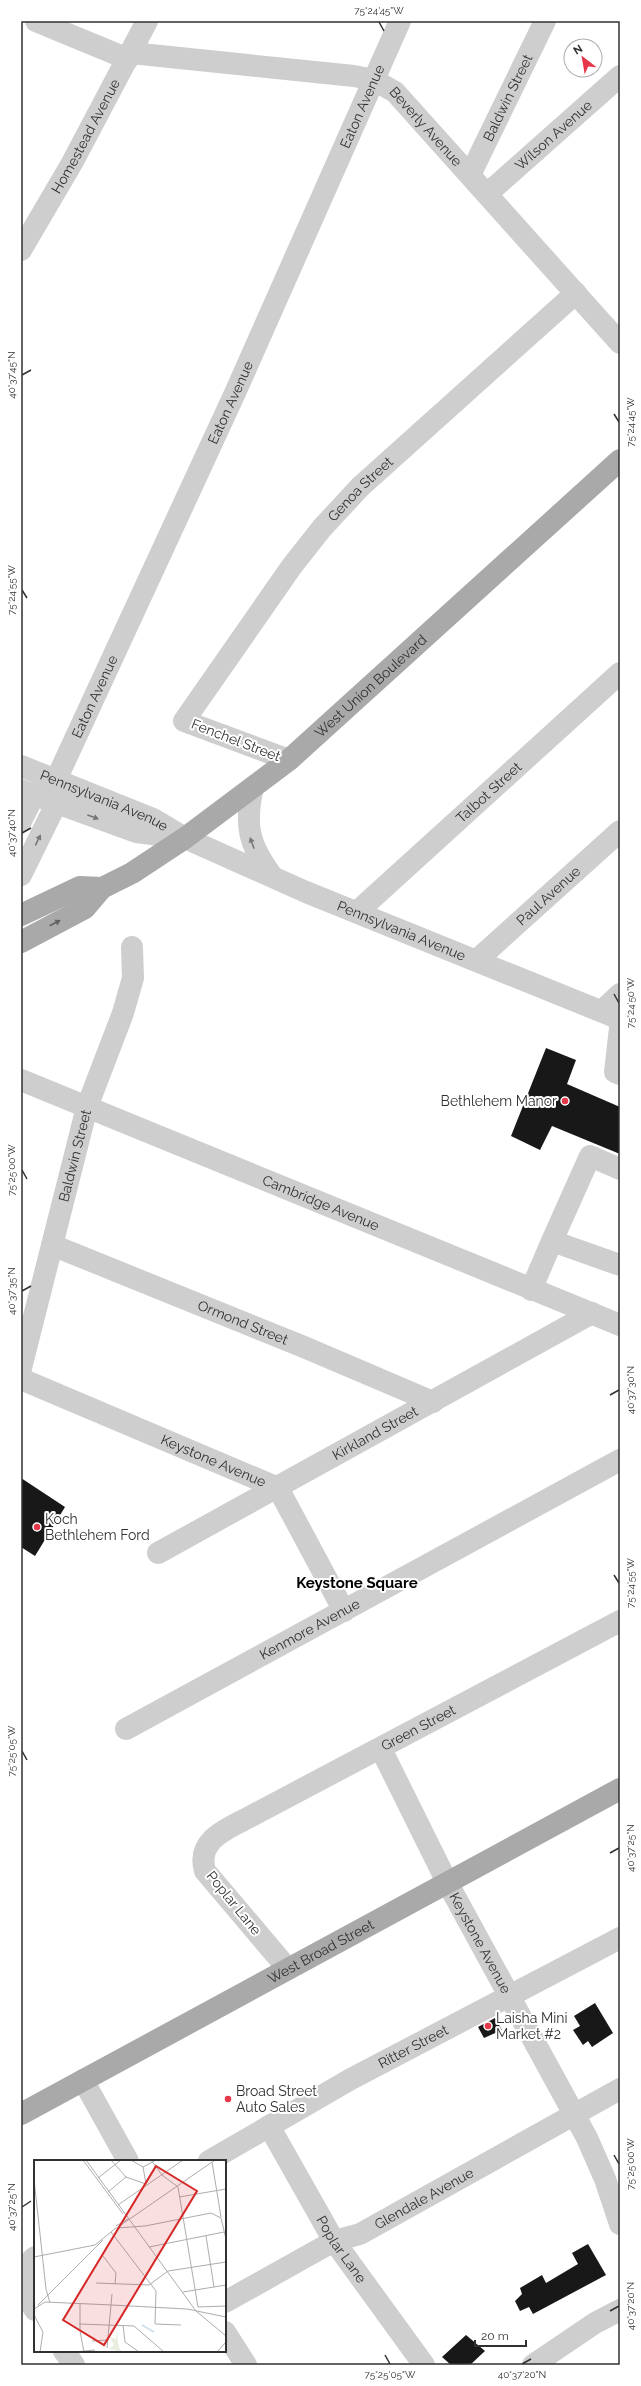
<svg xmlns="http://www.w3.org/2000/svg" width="641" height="2386" font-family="Raleway,sans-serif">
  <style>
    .building { fill: #181818 }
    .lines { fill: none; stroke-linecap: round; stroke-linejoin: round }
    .minor { stroke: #cecece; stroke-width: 22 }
    .major { stroke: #a9a9a9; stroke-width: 22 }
    .oneway { fill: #787878 }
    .oneway2 { fill: #616161 }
    .ticks { fill: none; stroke: #313131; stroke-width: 1.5 }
    .poi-dot { fill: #e53749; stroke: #fff; stroke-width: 1.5 }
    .labels { text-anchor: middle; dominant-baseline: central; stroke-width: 4; stroke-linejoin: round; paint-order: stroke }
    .street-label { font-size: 14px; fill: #313131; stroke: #fff }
    .poi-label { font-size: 14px; fill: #313131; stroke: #fff; text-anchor: start }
    .neighbourhood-label { font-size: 15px; font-weight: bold; fill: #000; stroke: #fff }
    .inset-river { fill: none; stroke: #cde1ed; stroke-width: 2 }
    .inset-road { fill: none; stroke: #adadad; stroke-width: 1 }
    .view { fill: #d62828; fill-opacity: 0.15; stroke: #d62828; stroke-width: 2 }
    .inset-edge { fill: none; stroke: #313131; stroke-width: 2 }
    .neatline { fill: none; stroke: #313131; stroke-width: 1.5 }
    .ticks-label { font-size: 10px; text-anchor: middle; fill: #313131 }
  </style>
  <rect width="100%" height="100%" fill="#fff"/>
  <path class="building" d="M 546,1048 L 576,1060 L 567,1084 L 620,1107 L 620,1154 L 552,1126 L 540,1150 L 511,1136 Z
    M 21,1478 L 65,1507 L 35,1556 L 21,1547 Z
    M 595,2003 L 613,2033 L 592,2047 L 588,2041 L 583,2045 L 573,2030 L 580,2026 L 574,2016 Z
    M 495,2018 L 502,2030 L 484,2038 L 478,2027 Z
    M 588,2244 L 606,2275 L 533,2314 L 529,2307 L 520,2311 L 515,2301 L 522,2294 L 520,2288 L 542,2275 L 546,2283 L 578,2264 L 572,2253 Z
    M 466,2335 L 485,2351 L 470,2365 L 451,2365 L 442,2357 Z"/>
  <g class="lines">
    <g class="minor">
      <path d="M 36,21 L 128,59"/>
      <path id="s1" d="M 131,53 L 354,76 L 374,80 L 395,92 L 620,343"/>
      <path id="s2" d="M 470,175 L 545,21"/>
      <path id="s3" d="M 487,194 L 620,76"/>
      <path id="s4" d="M 21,250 L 72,163 L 147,21"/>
      <path id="s5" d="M 289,760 L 184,721 L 292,566 L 322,528 L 360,487 L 576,293"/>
      <path id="s6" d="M 21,766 L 153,819 L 185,838 L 306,892 L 620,1019"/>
      <path d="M 253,787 C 244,826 249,845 272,876"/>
      <path d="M 21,790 L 136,832 L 176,837"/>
      <path d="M 21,821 L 34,795 L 46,787"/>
      <path id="s7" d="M 21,875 L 56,804 L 56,780 L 235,393 L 400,21"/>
      <path id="s8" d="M 357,912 L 620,673"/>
      <path id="s9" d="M 477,960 L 620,831"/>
      <path d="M 602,1011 L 620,994"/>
      <path d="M 620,1028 L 615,1072 L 620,1074"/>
      <path id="s10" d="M 21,1080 L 620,1325"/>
      <path d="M 552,1241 L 590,1156 L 620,1169"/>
      <path id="s11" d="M 52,1245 L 304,1347 L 433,1402"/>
      <path d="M 531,1290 L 552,1241 L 620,1265"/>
      <path id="s12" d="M 21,1368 L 87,1107 L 123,1013 L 133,978 L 132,947"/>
      <path id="s13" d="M 21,1379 L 278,1488 L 344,1611"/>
      <path id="s14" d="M 158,1553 L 592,1313"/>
      <path id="s15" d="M 126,1729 L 620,1460"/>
      <path id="s16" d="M 381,1749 L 447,1882 L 587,2138 L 605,2179 L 620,2224"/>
      <path id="s17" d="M 288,1969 L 205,1871 C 195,1837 233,1827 257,1813 L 620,1621"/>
      <path d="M 83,2080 L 128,2161"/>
      <path id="s18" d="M 269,2126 L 334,2241 L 424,2365"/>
      <path id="s19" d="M 209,2161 L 351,2079 L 620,1938"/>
      <path d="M 35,2257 C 17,2272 24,2294 35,2310"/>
      <path id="s20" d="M 225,2302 L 334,2241 L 360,2234 L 620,2089"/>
      <path d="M 225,2332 L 246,2365"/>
      <path d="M 64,2351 L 74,2365"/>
      <path d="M 533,2365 L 595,2323 L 620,2310"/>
    </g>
    <g class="major">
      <path d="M 21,915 L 80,887 L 102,888"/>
      <path id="s21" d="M 21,942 L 85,908 L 102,888 L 132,873 L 185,838 L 289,760 L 620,460"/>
      <path id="s22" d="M 21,2114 L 620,1789"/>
    </g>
  </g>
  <defs><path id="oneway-solid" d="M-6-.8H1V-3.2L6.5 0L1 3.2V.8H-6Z"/></defs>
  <g class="oneway">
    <use href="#oneway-solid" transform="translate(93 817) rotate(20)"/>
    <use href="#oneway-solid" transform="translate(38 840) rotate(-64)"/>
    <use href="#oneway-solid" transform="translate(252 843) rotate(-110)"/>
  </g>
  <use class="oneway2" href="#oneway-solid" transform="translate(55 923) rotate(-27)"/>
  <path class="ticks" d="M 379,22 L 384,31M 22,375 L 31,370M 614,414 L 619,422M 22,590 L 27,598M 22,833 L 31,828M 614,994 L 619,1003M 22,1170 L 27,1179M 22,1291 L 31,1286M 610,1395 L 619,1390M 614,1575 L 619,1583M 22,1751 L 27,1760M 610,1853 L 619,1848M 614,2155 L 619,2164M 22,2207 L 31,2201M 610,2311 L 619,2306M 385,2355 L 390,2364M 522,2364 L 531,2359"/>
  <g class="poi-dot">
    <circle cx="565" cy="1101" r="4"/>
    <circle cx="37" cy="1527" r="4"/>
    <circle cx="488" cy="2026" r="4"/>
    <circle cx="228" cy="2099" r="4"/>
  </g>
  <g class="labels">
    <g class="street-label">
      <text stroke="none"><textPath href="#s2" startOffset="86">Baldwin Street</textPath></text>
      <text stroke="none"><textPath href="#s7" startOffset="843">Eaton Avenue</textPath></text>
      <text stroke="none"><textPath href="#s1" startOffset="315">Beverly Avenue</textPath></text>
      <text stroke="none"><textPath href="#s3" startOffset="89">Wilson Avenue</textPath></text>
      <text stroke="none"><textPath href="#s4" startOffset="131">Homestead Avenue</textPath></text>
      <text stroke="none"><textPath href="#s7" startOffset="519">Eaton Avenue</textPath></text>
      <text stroke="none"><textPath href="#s5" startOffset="404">Genoa Street</textPath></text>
      <text stroke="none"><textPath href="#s21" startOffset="436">West Union Boulevard</textPath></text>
      <text stroke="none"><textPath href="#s7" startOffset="195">Eaton Avenue</textPath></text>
      <text transform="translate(236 740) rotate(21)">Fenchel Street</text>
      <text stroke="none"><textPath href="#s8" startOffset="178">Talbot Street</textPath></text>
      <text stroke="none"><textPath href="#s6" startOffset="90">Pennsylvania Avenue</textPath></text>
      <text stroke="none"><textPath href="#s9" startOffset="96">Paul Avenue</textPath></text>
      <text stroke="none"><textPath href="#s6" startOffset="415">Pennsylvania Avenue</textPath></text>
      <text stroke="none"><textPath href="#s12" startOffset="219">Baldwin Street</textPath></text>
      <text stroke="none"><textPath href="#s10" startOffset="324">Cambridge Avenue</textPath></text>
      <text stroke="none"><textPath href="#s11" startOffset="206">Ormond Street</textPath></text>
      <text stroke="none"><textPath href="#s14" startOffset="248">Kirkland Street</textPath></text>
      <text stroke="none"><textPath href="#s13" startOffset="209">Keystone Avenue</textPath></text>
      <text stroke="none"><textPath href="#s15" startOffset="209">Kenmore Avenue</textPath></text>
      <text stroke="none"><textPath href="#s17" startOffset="397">Green Street</textPath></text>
      <text transform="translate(234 1903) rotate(51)">Poplar Lane</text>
      <text stroke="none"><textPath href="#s16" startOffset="218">Keystone Avenue</textPath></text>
      <text stroke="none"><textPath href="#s22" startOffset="341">West Broad Street</textPath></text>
      <text stroke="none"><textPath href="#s19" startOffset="234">Ritter Street</textPath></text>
      <text stroke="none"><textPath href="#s20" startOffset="225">Glendale Avenue</textPath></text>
      <text stroke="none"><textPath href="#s18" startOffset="143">Poplar Lane</textPath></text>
    </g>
    <g class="poi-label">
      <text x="557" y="1101" text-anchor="end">Bethlehem Manor</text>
      <text x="45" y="1519">Koch<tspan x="45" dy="16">Bethlehem Ford</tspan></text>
      <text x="496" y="2018">Laisha Mini<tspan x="496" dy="16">Market #2</tspan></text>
      <text x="236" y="2091">Broad Street<tspan x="236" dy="16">Auto Sales</tspan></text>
    </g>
    <g class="neighbourhood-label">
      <text x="357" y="1583">Keystone Square</text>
    </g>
  </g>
  <g transform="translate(34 2160)">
    <rect width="192" height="192" fill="#fff"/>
    <path d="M 83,169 L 84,183 L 86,190 L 90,192 L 75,189 L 80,185 L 76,177 L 82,179 Z" fill="#e8eee0"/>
    <path class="inset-river" d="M 108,165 L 120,172"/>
    <path class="inset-road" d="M 49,0 L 89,54M 52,0 L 162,151 L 192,176M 77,0 L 92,17 L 112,24 L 109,7M 97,0 L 109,7 L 122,0M 117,0 L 128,15M 178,2 L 187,57M 128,15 L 144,27 L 164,147 L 192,146M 64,18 L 87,0M 0,19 L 12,129 L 16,143M 74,32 L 92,17M 145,37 L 192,29M 84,45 L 149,0M 82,66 L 94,59M 84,67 L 181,0M 77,72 L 122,131 L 121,164 L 147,165M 172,76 L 180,127M 115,87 L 190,72M 69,96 L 82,113 L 81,124M 0,97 L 61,85 L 82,68 L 111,66 L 177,53 L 187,58 L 192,79M 62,123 L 115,125 L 134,111 L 192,102M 149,132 L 192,125M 46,144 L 46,171 L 50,192M 4,145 L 69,80M 0,149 L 11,142 L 78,145 L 153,149 L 192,157M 0,155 L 9,172 L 6,192M 45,164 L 100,166 L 130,192M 89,165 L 91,182 L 105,192M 58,181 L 74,180M 73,188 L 78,134M 41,192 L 61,190M 183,192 L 192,182"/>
    <path class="view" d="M 122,6 L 163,31 L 70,185 L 29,160 Z"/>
    <rect width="192" height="192" class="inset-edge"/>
  </g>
  <rect width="641" height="2386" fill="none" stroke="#ffffff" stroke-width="44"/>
  <g transform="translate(583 58) rotate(329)"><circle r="19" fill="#ffffff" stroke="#adadad"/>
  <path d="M0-3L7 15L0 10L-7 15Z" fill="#e53749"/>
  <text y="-6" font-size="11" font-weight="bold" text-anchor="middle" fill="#313131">N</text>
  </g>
  <path d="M475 2340v6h51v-6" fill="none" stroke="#313131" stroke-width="2"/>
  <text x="481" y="2340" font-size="12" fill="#313131" stroke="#ffffff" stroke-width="3" paint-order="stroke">20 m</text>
  <rect x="22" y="22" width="597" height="2342" class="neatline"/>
  <g class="ticks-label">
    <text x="379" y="14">75°24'45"W</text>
    <text transform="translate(11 375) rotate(-90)" y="4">40°37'45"N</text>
    <text transform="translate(630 422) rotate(-90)" y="4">75°24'45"W</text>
    <text transform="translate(11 590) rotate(-90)" y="4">75°24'55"W</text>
    <text transform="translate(11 833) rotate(-90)" y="4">40°37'40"N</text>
    <text transform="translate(630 1003) rotate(-90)" y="4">75°24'50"W</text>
    <text transform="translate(11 1170) rotate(-90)" y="4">75°25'00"W</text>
    <text transform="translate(11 1291) rotate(-90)" y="4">40°37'35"N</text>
    <text transform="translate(630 1390) rotate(-90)" y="4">40°37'30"N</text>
    <text transform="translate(630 1583) rotate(-90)" y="4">75°24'55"W</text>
    <text transform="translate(11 1751) rotate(-90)" y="4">75°25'05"W</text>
    <text transform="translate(630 1848) rotate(-90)" y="4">40°37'25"N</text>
    <text transform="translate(630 2164) rotate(-90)" y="4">75°25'00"W</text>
    <text transform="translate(11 2207) rotate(-90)" y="4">40°37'25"N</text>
    <text transform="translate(630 2306) rotate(-90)" y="4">40°37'20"N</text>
    <text x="390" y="2378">75°25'05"W</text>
    <text x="522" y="2378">40°37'20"N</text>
  </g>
</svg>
